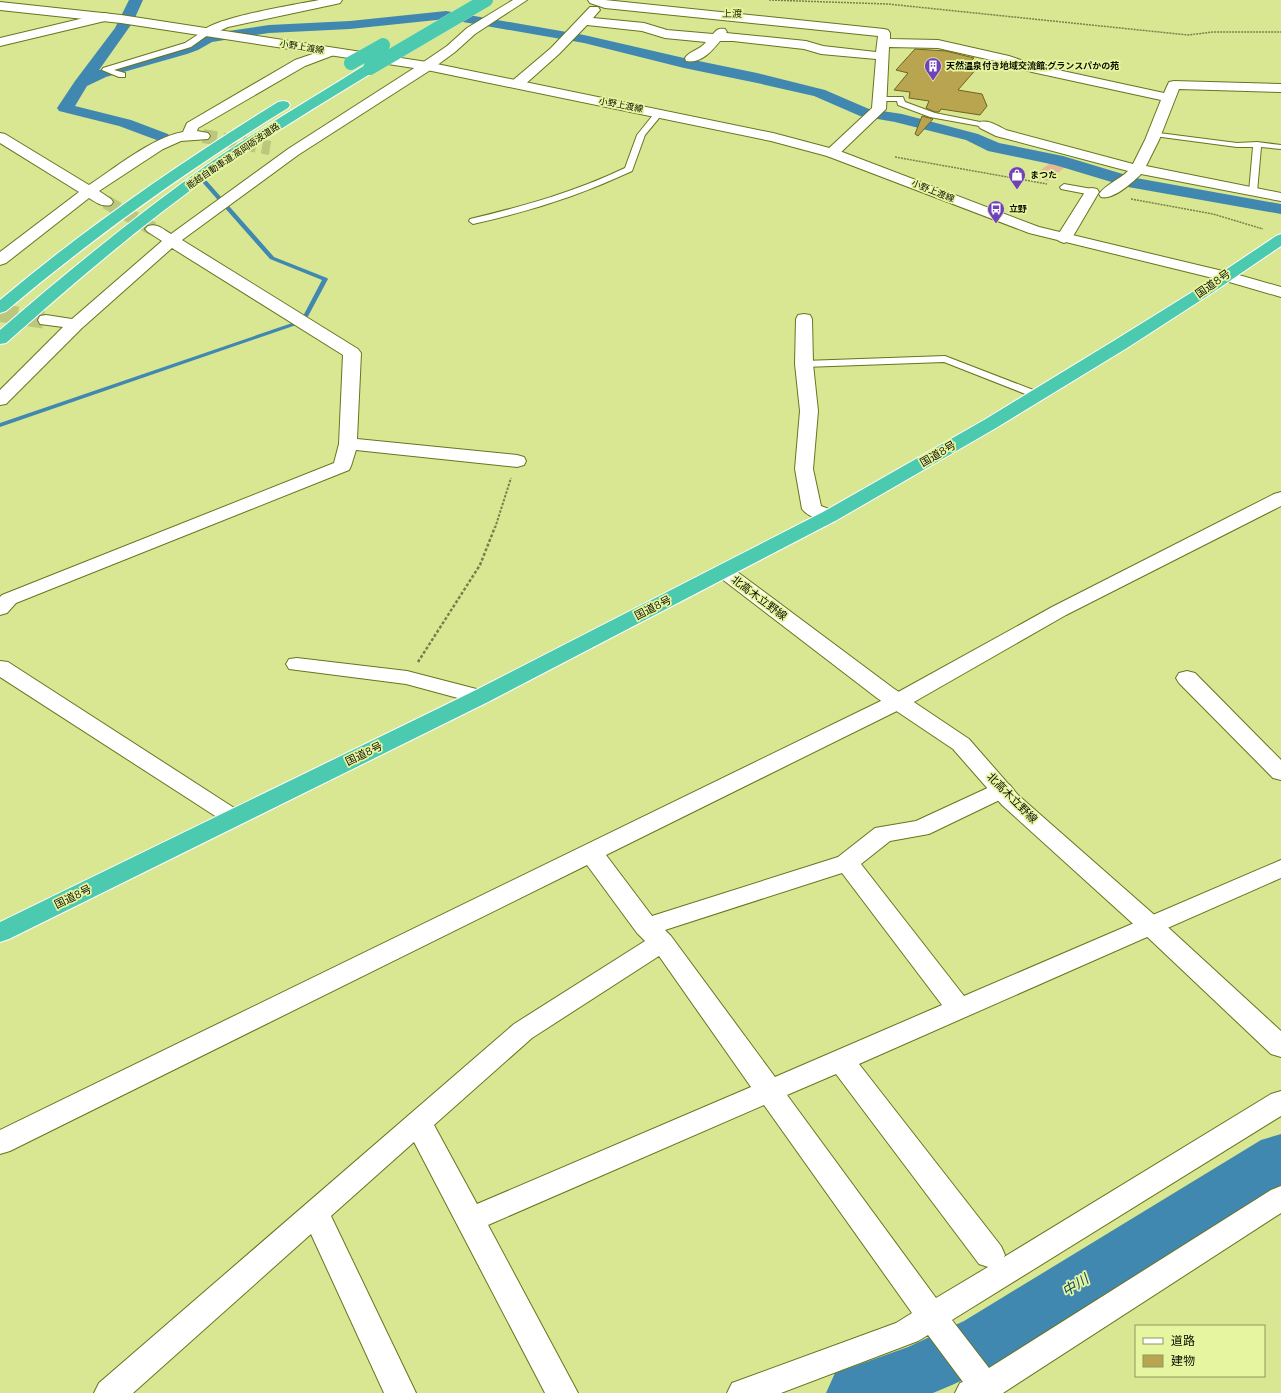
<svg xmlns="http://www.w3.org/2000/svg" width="1281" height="1393" font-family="Raleway,'Noto Sans JP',sans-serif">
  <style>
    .green { fill: #e8b795 }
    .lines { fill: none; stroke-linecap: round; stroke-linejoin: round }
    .stream { fill: #4188b1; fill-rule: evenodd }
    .canal { fill: #4188b1; fill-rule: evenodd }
    .river { fill: #4188b1; fill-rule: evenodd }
    .building { fill: #b9a54f; stroke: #71621f }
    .street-tunnel-far1 { stroke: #bac77d; stroke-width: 14; stroke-dasharray: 14 6; stroke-linecap: butt }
    .street-tunnel { stroke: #bac77d; stroke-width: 18; stroke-dasharray: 18 8; stroke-linecap: butt }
    .lane-casing { stroke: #69741d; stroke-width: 2 }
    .street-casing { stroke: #69741d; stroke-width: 2 }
    .secondary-casing { stroke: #69741d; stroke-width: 2 }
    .highway-casing { stroke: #fff; stroke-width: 2 }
    .path-far2 { stroke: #77804d; stroke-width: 1.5; stroke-dasharray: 2 1; stroke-linecap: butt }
    .path-far1 { stroke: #77804d; stroke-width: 2; stroke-dasharray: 2.5 1.5; stroke-linecap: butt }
    .path { stroke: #77804d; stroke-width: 2.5; stroke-dasharray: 3 2; stroke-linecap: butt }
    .lane { fill: #fff; fill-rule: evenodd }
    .street { fill: #fff; fill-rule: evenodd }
    .secondary { fill: #fff; fill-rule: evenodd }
    .highway { fill: #4ccaaf; fill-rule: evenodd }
    .highway-bridge-casing { stroke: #fff; stroke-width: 14; stroke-linecap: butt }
    .highway-bridge { stroke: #4ccaaf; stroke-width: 14 }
    .labels { text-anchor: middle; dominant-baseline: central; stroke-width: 3.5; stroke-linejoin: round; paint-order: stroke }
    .far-street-label { font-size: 9px; fill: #0d0f00; stroke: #e6f5a0 }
    .far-poi-label { font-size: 9px; font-weight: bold; fill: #0d0f00; stroke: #e6f5a0; text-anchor: start }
    .far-neighbourhood-label { font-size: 10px; fill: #2a3002; stroke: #e6f5a0 }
    .street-label { font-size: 11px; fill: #0d0f00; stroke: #e6f5a0 }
    .near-water-label { font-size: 14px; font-style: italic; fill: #104966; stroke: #e6f5a0 }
  </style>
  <rect width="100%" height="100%" fill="#d9e793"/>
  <path class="green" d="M 1050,163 L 1065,167 L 1048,181 L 1032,177 Z"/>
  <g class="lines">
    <path class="stream" d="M 202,180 L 206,180 L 274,257 L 327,278 L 328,279 L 305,322 L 0,427 L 0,423 L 301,320 L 322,280 L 270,259 L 202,182 Z
      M 1045,1299 L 1048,1300 L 1050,1303 L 1055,1323 L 1053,1326 L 1050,1327 L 1047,1326 L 1045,1323 L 1040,1303 L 1042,1300 Z"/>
    <path class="canal" d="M 129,0 L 143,0 L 133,22 L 99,70 L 177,48 L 208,34 L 269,25 L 350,21 L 446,11 L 584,35 L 684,58 L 757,73 L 825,90 L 869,109 L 902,114 L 978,134 L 999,143 L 1063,156 L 1136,178 L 1281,204 L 1281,214 L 1128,187 L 1055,165 L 988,151 L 966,140 L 895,122 L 860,116 L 814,96 L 757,83 L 684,68 L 584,43 L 446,19 L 350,29 L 269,33 L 212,42 L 198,50 L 187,54 L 106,77 L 87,86 L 75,106 L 131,120 L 168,134 L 170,137 L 168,140 L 162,142 L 119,126 L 59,111 L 57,108 L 75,81 L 115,28 Z"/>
    <path class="river" d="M 1281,1134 L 1281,1185 L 1008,1359 L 952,1385 L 933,1393 L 826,1393 L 835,1373 L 908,1347 L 964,1321 L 1261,1140 Z"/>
  </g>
  <path class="building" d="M 915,49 L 946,51 L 974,58 L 966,65 L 978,67 L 958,90 L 982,94 L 987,106 L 980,115 L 941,109 L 939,112 L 935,112 L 926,108 L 929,101 L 909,98 L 910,92 L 894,90 L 908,73 L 896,70 Z
    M 922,116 L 933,119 L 918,136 L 915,134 Z"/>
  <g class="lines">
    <path class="street-tunnel-far1" d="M 203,136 L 270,148
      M 106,202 L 153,229"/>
    <path class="street-tunnel" d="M 0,313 L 46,320"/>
    <g class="lane-casing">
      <path id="lane" d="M 205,30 L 208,30 L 212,32 L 191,47 L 114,70 L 125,73 L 125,77 L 119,77 L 102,70 L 103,68 L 185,43 Z
        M 876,97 L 903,97 L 905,102 L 935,113 L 985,123 L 989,125 L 985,127 L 930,117 L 898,105 L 897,101 L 876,101 Z
        M 657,110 L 660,110 L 664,112 L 645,135 L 632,171 C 581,195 528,212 473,224 L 469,221 L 470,219 C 524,206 575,192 625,168 L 637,135 Z
        M 1151,132 L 1237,143 L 1257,142 L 1281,145 L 1281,149 L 1261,147 L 1257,192 L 1253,195 L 1249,192 L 1253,147 L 1237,147 L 1154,136 L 1150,134 Z
        M 1064,184 L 1092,189 L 1096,192 L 1092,195 L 1061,189 L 1060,187 Z
        M 945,356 L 1041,393 L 1042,395 L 1037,398 L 1033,397 L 944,362 L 804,367 L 799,364 L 804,361 Z"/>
    </g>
    <g class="street-casing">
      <path id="street" d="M 319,0 L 342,0 L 340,3 L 336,4 L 228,27 L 208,36 L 204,35 L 202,32 C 211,18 299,4 319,0 Z
        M 513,0 L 527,0 L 475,34 L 455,52 L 432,69 L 298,155 L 182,240 L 358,349 L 361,353 L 357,439 L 517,455 L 524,457 L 526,461 L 524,465 L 517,467 L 356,450 L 351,466 L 349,470 L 16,603 L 7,613 L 0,615 L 0,597 L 2,595 L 334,463 L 339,444 L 343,355 L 172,248 L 82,328 L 6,404 L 0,405 L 0,390 L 63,327 L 40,324 L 38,320 L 40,316 L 46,315 L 72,319 L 162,241 L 148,232 L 145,229 L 148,226 C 157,223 163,229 171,234 L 288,149 L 422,63 L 447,46 L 467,28 Z
        M 588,0 L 605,0 L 884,29 L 888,30 L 890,33 L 890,39 L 938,40 L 1009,56 L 1035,65 L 1164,93 L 1169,82 L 1174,81 L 1281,84 L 1281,92 L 1179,89 L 1159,140 L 1146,166 L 1281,193 L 1281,201 L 1141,174 C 1132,183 1113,200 1101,197 L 1099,194 C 1106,184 1119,180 1128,171 L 996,136 L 980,128 L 978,125 L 980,122 C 989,120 998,126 1006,130 L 1133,164 L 1145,140 L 1161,100 L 1032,72 L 1000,62 L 938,48 L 889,47 L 886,109 L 837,156 L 832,157 L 827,156 L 825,153 L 827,150 L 872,108 L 876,59 L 821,54 L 804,49 L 733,41 L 720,41 C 712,51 701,64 686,61 L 685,58 C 689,51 700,50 706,42 L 665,38 L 642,31 L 587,25 L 559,54 L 522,87 L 512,87 L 510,84 L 512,81 L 551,48 L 590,7 L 598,7 L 600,10 L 593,18 L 644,23 L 667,30 L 713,34 C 717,29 719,28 725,29 L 727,32 L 726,33 L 806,41 L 823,46 L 876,52 L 878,36 L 605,8 L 590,3 Z
        M 105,13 L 109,14 L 111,17 L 109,20 L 0,46 L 0,38 Z
        M 330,48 L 334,49 L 336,52 L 334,55 L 305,66 L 198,128 L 197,131 L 208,133 L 210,136 L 208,139 L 181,141 L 163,149 L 99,191 L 111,199 L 113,202 L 111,205 C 102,207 97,203 89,198 L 6,263 L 0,265 L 0,252 L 79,192 L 0,143 L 0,133 L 5,134 L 89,185 C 115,168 153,137 183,132 L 187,123 L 295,60 Z
        M 1092,188 L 1097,189 L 1099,192 L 1072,238 L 1069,241 L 1064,243 L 1059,241 L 1056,238 L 1085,192 L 1087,189 Z
        M 1225,271 L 1281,287 L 1281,297 L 1219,279 L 1217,276 L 1219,273 Z
        M 804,314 L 810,315 L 812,319 L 813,364 L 818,411 L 813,469 L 821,506 L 837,512 L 840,516 L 837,520 C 827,523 809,518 802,509 L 795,469 L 800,411 L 795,364 L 796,319 L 798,315 Z
        M 1281,492 L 1281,506 L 1066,615 L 907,706 L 606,855 L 652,916 L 838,857 L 875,828 L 916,821 L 994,785 L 1002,783 L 1010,785 L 1014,790 L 1010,795 L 929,834 L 890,841 L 861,864 L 964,996 L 1281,860 L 1281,878 L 859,1064 L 1001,1246 L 1005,1255 L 1004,1257 L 1271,1094 L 1281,1091 L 1281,1116 L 952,1320 L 989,1368 L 1271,1190 L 1281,1186 L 1281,1213 L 1003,1393 L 955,1393 L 960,1383 L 963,1382 L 928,1335 L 918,1341 L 781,1393 L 727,1393 L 732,1383 L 896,1323 L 912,1313 L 764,1105 L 488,1225 L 578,1393 L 545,1393 L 414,1142 L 331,1216 L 416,1393 L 384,1393 L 311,1234 L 133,1393 L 94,1393 L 99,1383 L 514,1024 L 645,941 L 637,933 L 587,865 L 10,1151 L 0,1154 L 0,1130 L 891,696 L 1052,607 L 1274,494 ZM 842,873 L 942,1005 L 775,1077 L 671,936 L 665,930 ZM 659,956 L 751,1087 L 477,1204 L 434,1125 L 532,1038 ZM 836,1074 L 979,1264 L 988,1267 L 936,1298 L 787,1095 Z
        M 297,658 L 407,671 L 488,692 L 491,697 L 488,702 L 480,704 L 406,684 L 289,669 L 286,664 L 289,659 Z
        M 0,661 L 8,662 L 242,813 L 246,818 L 242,823 L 234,826 L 226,823 L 0,677 Z
        M 1187,671 L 1195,673 L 1281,760 L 1281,780 L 1273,778 L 1179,683 L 1176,678 L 1179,673 Z"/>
    </g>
    <g class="secondary-casing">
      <path id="secondary" d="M 0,2 L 121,15 L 427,62 L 773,133 L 837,150 L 1039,227 L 1231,273 L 1233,276 L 1231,279 L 1225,281 L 1029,233 L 827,156 L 771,141 L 427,70 L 121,23 L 0,10 Z
        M 725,566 L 732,568 L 893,688 L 969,739 L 1018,795 L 1159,919 L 1281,1031 L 1281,1057 L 1271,1054 L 1141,931 L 1002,805 L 953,749 L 877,698 L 718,576 L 715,572 L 718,568 Z"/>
    </g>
    <g class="highway-casing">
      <path id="highway" d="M 370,64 L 375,65 L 376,68 L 375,71 C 324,102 273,133 223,167 C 147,220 76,281 6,343 L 0,344 L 0,330 C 68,271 138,214 211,162 C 261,128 314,97 365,65 Z
        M 283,101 L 288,102 L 290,105 L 288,108 C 189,169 95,236 6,311 L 0,313 L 0,300 C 88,226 181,162 278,102 Z
        M 1281,234 L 1281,246 L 1209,295 L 1127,348 L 996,428 L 837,520 L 488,702 L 9,939 L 0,942 L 0,922 L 472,692 L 823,512 L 984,420 L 1115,340 L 1197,289 L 1276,236 Z"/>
    </g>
    <path class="path-far2" d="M 769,0 L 888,4 L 1188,35 L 1213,32 L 1281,32
      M 895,157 L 1047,184
      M 1131,199 L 1213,214 L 1263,229"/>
    <path class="path-far1" d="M 495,528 L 511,478"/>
    <path class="path" d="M 418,662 L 480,565 L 495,527"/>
    <use href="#lane" class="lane"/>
    <use href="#street" class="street"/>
    <use href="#secondary" class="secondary"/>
    <use href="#highway" class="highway"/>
    <g class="highway-bridge-casing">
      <path id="highway-bridge" d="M 351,63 L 383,45
        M 370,68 L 486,0"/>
    </g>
    <use href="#highway-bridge" class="highway-bridge"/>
  </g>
  <defs>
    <g id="building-pin" transform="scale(0.9)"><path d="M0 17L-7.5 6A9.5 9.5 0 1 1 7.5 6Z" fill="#6f42ba" stroke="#e6f5a0"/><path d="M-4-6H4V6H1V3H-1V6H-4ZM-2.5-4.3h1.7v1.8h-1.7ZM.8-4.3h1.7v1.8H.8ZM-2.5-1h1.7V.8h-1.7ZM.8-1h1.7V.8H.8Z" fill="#fff"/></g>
    <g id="shop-pin" transform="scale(0.9)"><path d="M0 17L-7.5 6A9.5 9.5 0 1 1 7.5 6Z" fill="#6f42ba" stroke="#e6f5a0"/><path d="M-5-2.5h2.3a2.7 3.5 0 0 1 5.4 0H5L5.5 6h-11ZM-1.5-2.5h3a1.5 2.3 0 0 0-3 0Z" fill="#fff"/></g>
    <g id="bus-pin" transform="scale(0.9)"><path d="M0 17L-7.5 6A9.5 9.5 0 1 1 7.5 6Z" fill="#6f42ba" stroke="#e6f5a0"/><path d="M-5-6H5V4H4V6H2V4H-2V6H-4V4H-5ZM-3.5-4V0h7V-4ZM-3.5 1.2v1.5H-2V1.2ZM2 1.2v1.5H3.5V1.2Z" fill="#fff"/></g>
  </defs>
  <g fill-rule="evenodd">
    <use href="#building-pin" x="933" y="66"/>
    <use href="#shop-pin" x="1017" y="175"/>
    <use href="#bus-pin" x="996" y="209"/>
  </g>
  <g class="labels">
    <g class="far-street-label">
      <text transform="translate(302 47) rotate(9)">小野上渡線</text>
      <text transform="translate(621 105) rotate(11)">小野上渡線</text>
      <text transform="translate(233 156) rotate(-34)">能越自動車道;高岡砺波道路</text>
      <text transform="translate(933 191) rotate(22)">小野上渡線</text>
    </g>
    <g class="far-poi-label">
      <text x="946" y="66">天然温泉付き地域交流館;グランスパかの苑</text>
      <text x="1030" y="175">まつた</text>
      <text x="1009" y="209">立野</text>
    </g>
    <g class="far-neighbourhood-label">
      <text x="732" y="13">上渡</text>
    </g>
    <g class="street-label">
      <text transform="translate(1213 284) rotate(-35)">国道8号</text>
      <text transform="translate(938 454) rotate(-30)">国道8号</text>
      <text transform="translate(759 598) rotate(37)">北高木立野線</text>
      <text transform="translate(653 608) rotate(-27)">国道8号</text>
      <text transform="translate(364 754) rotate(-26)">国道8号</text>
      <text transform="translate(1012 798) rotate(45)">北高木立野線</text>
      <text transform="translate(73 897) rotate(-26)">国道8号</text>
    </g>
    <g class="near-water-label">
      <text transform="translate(1075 1285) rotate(-32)">中川</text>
    </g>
  </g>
  <rect x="1135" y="1325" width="130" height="52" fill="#e6f5a0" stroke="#8f9960"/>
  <rect x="1143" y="1338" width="20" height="6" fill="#ffffff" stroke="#8f9960"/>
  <text x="1171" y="1345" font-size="12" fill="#0d0f00">道路</text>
  <rect x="1143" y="1355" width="20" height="12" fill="#b9a54f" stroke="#8f9960"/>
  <text x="1171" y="1365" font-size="12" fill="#0d0f00">建物</text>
</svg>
